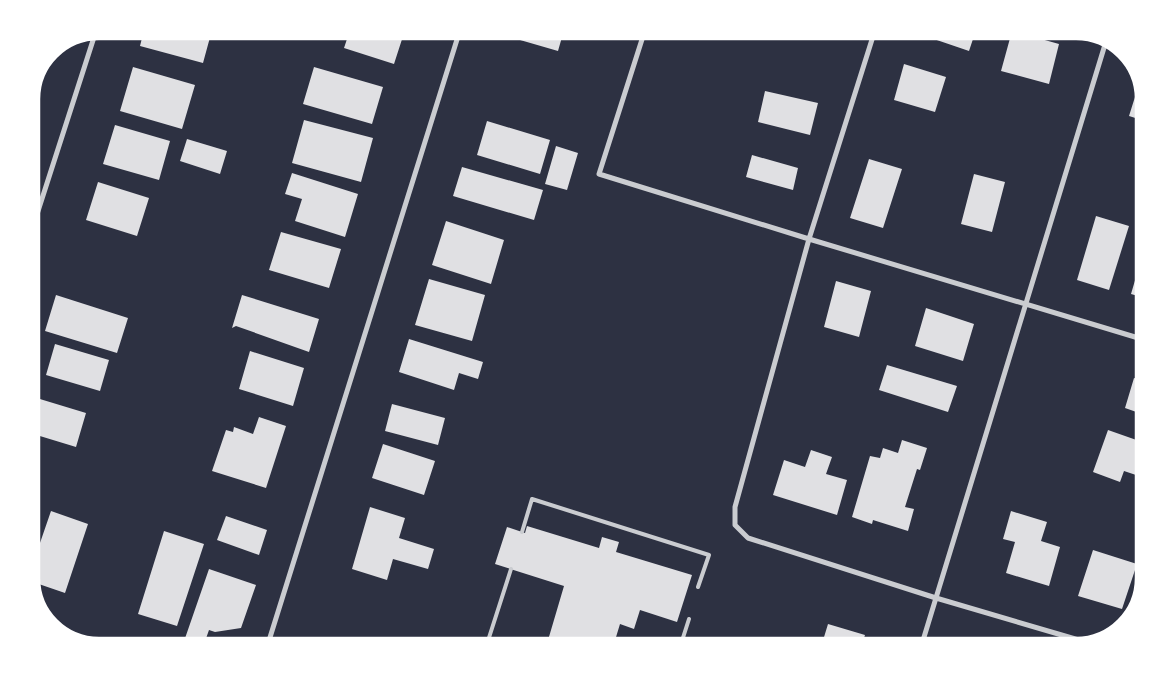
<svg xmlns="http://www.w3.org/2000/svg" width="1175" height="677" font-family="'Public Sans',sans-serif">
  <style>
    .building { fill: #e0e0e3 }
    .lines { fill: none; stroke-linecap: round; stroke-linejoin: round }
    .service { stroke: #caccd0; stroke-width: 4 }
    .minor { stroke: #caccd0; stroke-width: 5 }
    .rim { fill: none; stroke: #fff; stroke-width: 2.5 }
  </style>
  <rect width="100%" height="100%" fill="#2d3142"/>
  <path class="building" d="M 144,30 L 212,30 L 203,63 L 140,46 Z
    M 350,30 L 405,30 L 394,64 L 344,48 Z
    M 504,30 L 564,30 L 558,51 L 503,35 Z
    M 927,30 L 976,30 L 969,51 L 925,36 Z
    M 1012,31 L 1059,44 L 1049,84 L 1001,71 Z
    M 904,64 L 946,77 L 935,112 L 894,100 Z
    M 133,67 L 195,85 L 182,129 L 120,111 Z
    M 314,67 L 383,87 L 372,124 L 303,104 Z
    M 1140,81 L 1145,94 L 1145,121 L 1129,116 Z
    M 765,91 L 818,103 L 810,135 L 758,122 Z
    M 304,120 L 373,138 L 361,182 L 292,163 Z
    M 487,121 L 550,140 L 540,174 L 477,155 Z
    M 115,125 L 170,141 L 159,180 L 103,164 Z
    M 187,139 L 227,151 L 220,174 L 180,161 Z
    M 556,146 L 578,153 L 567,190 L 545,184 Z
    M 752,155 L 798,168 L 793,190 L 746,177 Z
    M 869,159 L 902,169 L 883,228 L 850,218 Z
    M 462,167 L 543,190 L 534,220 L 453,196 Z
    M 292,173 L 358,194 L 345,237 L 295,221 L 302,199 L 285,194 Z
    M 974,174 L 1005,182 L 992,232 L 961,224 Z
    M 98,182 L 149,198 L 137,236 L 86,220 Z
    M 1096,216 L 1129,226 L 1109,290 L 1077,280 Z
    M 446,221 L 504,240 L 491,284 L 432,265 Z
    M 281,232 L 341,249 L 329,288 L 269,270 Z
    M 1144,250 L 1145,250 L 1145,298 L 1131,294 Z
    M 429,279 L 485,295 L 472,341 L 415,325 Z
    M 836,281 L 871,291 L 859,337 L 824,327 Z
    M 56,295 L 128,318 L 117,353 L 45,331 Z
    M 242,295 L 319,319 L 309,352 L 236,326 L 232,328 Z
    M 926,308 L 974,324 L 963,361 L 915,346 Z
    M 409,339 L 483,362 L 478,379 L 459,373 L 454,390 L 399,372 Z
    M 55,344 L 109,360 L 100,391 L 46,375 Z
    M 250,351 L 304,368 L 293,406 L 239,389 Z
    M 887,365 L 957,386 L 948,412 L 879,390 Z
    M 1134,378 L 1145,381 L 1145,415 L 1125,408 Z
    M 30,396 L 86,413 L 76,447 L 30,433 Z
    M 392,404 L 445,418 L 438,445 L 385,431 Z
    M 259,417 L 286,426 L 266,488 L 212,471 L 226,430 L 233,432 L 234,427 L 253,434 Z
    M 1108,430 L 1145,443 L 1145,478 L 1124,471 L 1120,482 L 1093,472 Z
    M 902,440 L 927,448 L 920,470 L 917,469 L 905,507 L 914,509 L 908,531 L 873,520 L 872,524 L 852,517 L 870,456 L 880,458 L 883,448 L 898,453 Z
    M 383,444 L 435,461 L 424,495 L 372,478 Z
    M 811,450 L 832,457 L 826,474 L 847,480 L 837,515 L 773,495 L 784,460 L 805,467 Z
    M 370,507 L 405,518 L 399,538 L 434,549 L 428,569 L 393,559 L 387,580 L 352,569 Z
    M 51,511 L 88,524 L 65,593 L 30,581 L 30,572 Z
    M 1011,511 L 1047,522 L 1041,541 L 1060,547 L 1049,586 L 1006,573 L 1015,542 L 1003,539 Z
    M 226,516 L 267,530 L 259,555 L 217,540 Z
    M 527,526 L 599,548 L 602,537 L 619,542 L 616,552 L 692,575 L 677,622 L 640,610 L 634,629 L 620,624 L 613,647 L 546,647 L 564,586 L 495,564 L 507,527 L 525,533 Z
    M 164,531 L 204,544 L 177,626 L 138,614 Z
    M 1093,550 L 1137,564 L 1122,609 L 1078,596 Z
    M 209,569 L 256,585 L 241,628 L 215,632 L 209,630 L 203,647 L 182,647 Z
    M 828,624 L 865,635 L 861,647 L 821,647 Z"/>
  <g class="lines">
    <path class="service" d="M 522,532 L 532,499 L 709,555 L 698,587
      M 486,647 L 511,569
      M 680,647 L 689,619"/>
    <path class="minor" d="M 645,30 L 599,174 L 809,239 L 1145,340
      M 875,30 L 809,239 L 735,507 L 735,525 L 748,538 L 936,598 L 1089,643
      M 30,236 L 96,31
      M 267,647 L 460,30
      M 921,647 L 1107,38"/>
  </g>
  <path d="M0 0H1175V677H0ZM99 39H1076A60 60 0 0 1 1136 99V578A60 60 0 0 1 1076 638H99A60 60 0 0 1 39 578V99A60 60 0 0 1 99 39Z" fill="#fff" fill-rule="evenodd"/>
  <path class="rim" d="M99 39H1076A60 60 0 0 1 1136 99V578A60 60 0 0 1 1076 638H99A60 60 0 0 1 39 578V99A60 60 0 0 1 99 39Z"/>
</svg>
